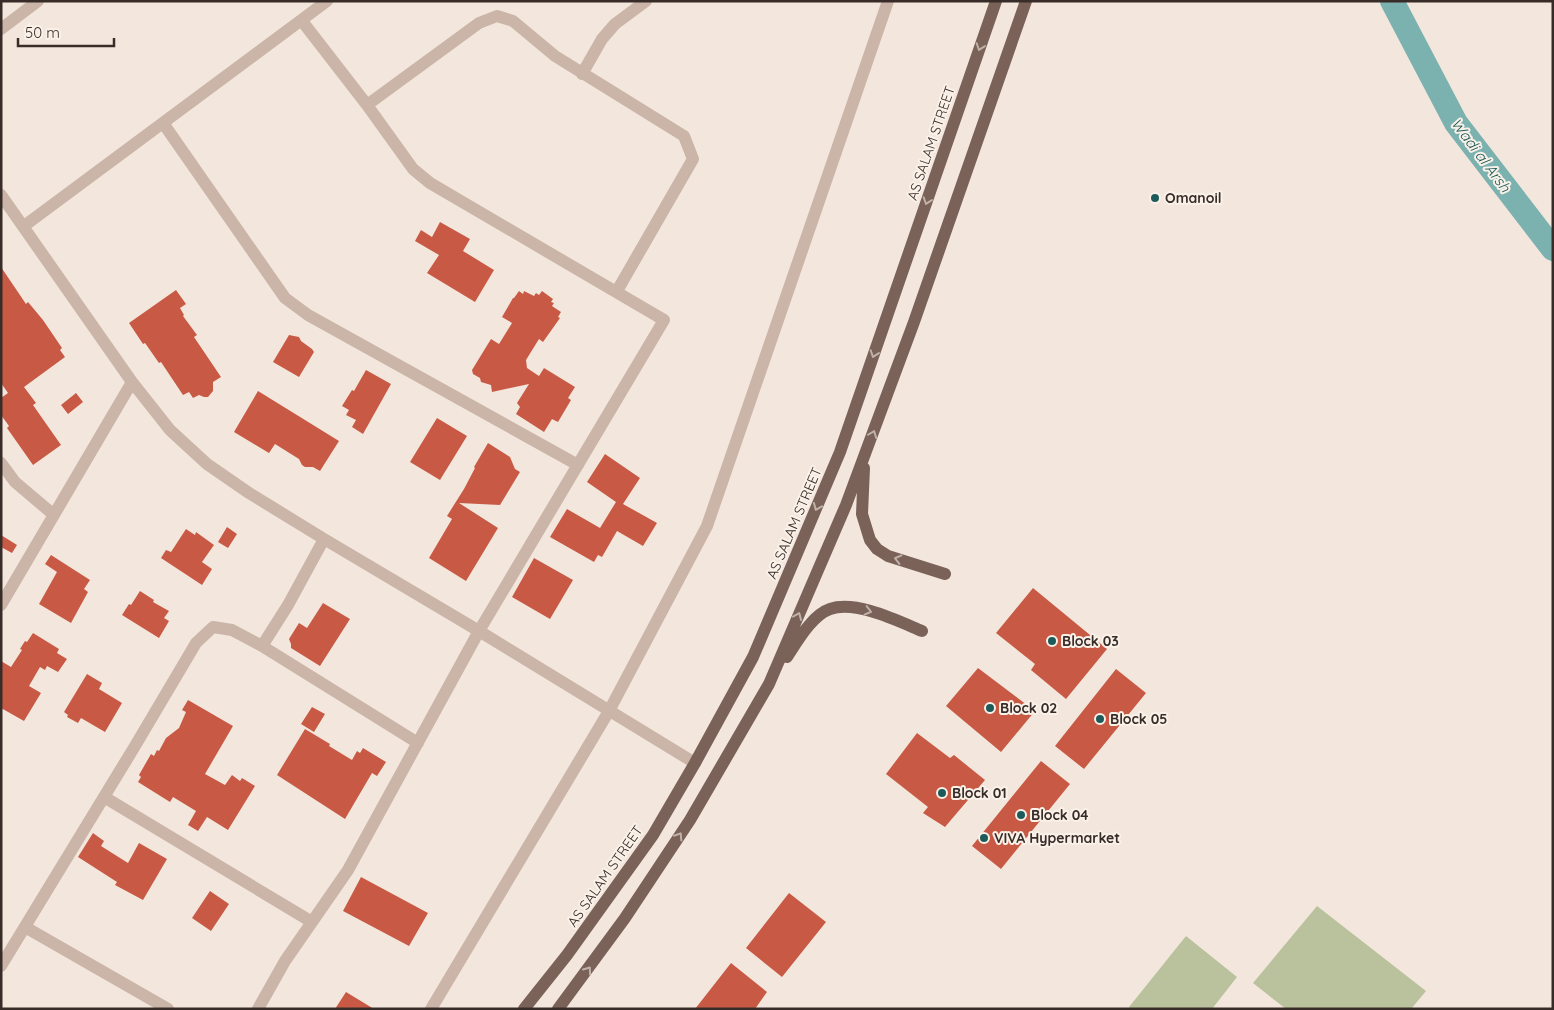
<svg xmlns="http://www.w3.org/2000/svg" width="1554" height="1010" font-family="Quicksand,sans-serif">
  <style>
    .green { fill: #b9c29c }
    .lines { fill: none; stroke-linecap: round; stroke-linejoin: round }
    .river { stroke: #7bb1af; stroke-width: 24 }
    .building { fill: #c85a45 }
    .minor { stroke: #cbb5a8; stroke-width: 12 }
    .major { stroke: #7a6259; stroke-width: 12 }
    .oneway { stroke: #c0b1a8 }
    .poi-dot { fill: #1d5b5a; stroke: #faf1e9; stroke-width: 2 }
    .labels { text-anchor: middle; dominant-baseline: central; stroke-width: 4; stroke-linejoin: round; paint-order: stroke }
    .street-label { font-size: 14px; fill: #382c28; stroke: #faf1e9 }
    .poi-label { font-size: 14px; font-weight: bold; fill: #382c28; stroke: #faf1e9; text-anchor: start }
    .water-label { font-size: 15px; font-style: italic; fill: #1d5b5a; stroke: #faf1e9 }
  </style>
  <rect width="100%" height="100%" fill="#f3e7dd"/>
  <path class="green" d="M 1317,906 L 1426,991 L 1411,1009 L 1286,1009 L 1253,983 Z
    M 1186,936 L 1237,977 L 1212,1009 L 1131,1009 L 1129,1007 Z"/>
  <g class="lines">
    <path class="river" d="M 1392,1 L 1456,123 L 1553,249"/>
  </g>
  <path class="building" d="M 440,222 L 470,239 L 463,251 L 494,270 L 475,302 L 427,273 L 439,255 L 415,241 L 421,230 L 432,237 Z
    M 1,267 L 26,304 L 28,302 L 43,320 L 62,348 L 60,350 L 65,357 L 24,387 L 36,403 L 33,405 L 61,445 L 33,465 L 7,428 L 9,426 L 1,415 L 1,398 L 8,393 L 1,383 Z
    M 176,290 L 186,304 L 180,308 L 184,315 L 183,316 L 197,335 L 194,337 L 221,377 L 213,382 L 213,391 L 208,397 L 204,397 L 199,395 L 193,398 L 189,392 L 183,395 L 161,362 L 159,363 L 145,343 L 143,344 L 129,323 Z
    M 519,291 L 523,294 L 524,291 L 534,296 L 536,293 L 539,295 L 542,291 L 553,299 L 551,302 L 554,303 L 552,306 L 561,312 L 558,317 L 560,318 L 543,342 L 539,339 L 526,360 L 527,368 L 539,376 L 544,368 L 575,387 L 568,398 L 571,400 L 558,422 L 552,419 L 544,432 L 516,414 L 520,407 L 517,403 L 529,384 L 492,392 L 491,385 L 481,382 L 480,378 L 473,374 L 472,370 L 491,339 L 499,344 L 512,323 L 502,317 L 513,298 L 514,298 Z
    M 289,335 L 299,337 L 301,341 L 312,349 L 314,352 L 299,377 L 273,362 Z
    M 366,370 L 391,384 L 363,434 L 352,427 L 356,420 L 346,415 L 349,410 L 342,406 L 352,390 L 354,391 Z
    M 258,391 L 339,441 L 320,471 L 313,467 L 305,467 L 302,465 L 299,459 L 275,444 L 269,453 L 234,432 Z
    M 76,393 L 83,402 L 68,414 L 61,405 Z
    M 437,418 L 467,436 L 440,480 L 410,462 Z
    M 488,443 L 510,457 L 515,469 L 520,472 L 500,505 L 459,503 L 498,528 L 466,581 L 429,558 L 452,519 L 447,516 L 464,489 L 475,468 L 474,467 Z
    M 605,454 L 640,478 L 623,504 L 657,523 L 643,546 L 617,531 L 602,557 L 598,555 L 594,562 L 550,537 L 567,509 L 600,528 L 616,502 L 587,482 Z
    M 227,527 L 237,534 L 228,548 L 218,542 Z
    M 186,529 L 195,535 L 196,532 L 214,545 L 202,562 L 212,569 L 202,585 L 161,558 L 166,550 L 171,552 Z
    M 1,535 L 17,545 L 12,553 L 1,547 Z
    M 51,555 L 90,580 L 84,589 L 88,592 L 71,623 L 39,604 L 57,572 L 45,564 Z
    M 534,558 L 573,580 L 550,619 L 512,597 Z
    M 1033,588 L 1107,649 L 1066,699 L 1031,670 L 1035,664 L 996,633 Z
    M 140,591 L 154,600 L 153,602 L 169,611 L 164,618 L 169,621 L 159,638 L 122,615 L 129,604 L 131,605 Z
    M 323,603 L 350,619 L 320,666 L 291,648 L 291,644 L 289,639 L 299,623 L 307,628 Z
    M 33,633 L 59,649 L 57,653 L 67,659 L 58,672 L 47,666 L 45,670 L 40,667 L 29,686 L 41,693 L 24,721 L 1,708 L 1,661 L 11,667 L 22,650 L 20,649 L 25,641 L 27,642 Z
    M 978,668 L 1035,711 L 1001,752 L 946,706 Z
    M 1116,669 L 1146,693 L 1084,769 L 1055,746 Z
    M 87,674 L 102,683 L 99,689 L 122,703 L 105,732 L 81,718 L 78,723 L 67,717 L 68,715 L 64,712 Z
    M 188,700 L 233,726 L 205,774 L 225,785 L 232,775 L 240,781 L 242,778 L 255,786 L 228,830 L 207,817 L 198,831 L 188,825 L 196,811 L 173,797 L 170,802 L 138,782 L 141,777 L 139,775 L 151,754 L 154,756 L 157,750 L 159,751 L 166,738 L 179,728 L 186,712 L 182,710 Z
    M 312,707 L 325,714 L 314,732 L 301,724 Z
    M 305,729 L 330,744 L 329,746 L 352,760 L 357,751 L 360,753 L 363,748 L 386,762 L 377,776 L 372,773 L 345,819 L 277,775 Z
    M 917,733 L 950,758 L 954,755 L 985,780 L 945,827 L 923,813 L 928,807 L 886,774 Z
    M 1041,761 L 1070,784 L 1001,869 L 972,846 Z
    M 93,833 L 104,841 L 101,846 L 128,863 L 139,843 L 167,859 L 143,900 L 115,885 L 117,882 L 78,857 Z
    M 361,877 L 428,913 L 409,946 L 343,911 Z
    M 210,891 L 229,904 L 211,931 L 192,918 Z
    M 789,893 L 826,922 L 782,977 L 746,948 Z
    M 731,963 L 767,992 L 755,1009 L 695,1009 Z
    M 346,992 L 374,1009 L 335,1009 Z"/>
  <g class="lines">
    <path class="minor" d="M 1,29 L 38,1
      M 582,74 L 602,39 L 615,24 L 646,1
      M 367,105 L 479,23 L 497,16 L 513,21 L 555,56 L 684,136 L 693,159 L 617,291
      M 163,123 L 285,298 L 308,315 L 578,465
      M 1,195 L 132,382 L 170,430 L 207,464 L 249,493 L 324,539 L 479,631 L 695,763
      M 24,226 L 327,1
      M 1,463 L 15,482 L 54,515
      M 1,605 L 132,382
      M 262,646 L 418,743
      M 104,797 L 312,922
      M 25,927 L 168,1009
      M 1,966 L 135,746 L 196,643 L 213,627 L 232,630 L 262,646 L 288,605 L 324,539
      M 258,1009 L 285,961 L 348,870 L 479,631 L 664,320 L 430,183 L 413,169 L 367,105 L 302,21
      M 431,1009 L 609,711 L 707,526 L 888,1"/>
    <path class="major" d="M 864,468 L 862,514 L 870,540 L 877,549 L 888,556 L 945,574
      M 787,657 C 797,642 812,615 830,609 C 856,600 898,621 922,631
      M 524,1009 L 567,955 L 653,835 L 695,763 L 753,657 L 840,452 L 996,1
      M 558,1009 L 625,918 L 690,820 L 769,684 L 846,505 L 914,322 L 1026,1"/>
  </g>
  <defs><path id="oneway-chevron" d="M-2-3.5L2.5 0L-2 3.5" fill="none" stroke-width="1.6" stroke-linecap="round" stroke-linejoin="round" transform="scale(1.25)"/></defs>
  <g class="oneway">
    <use href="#oneway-chevron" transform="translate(980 47) rotate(109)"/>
    <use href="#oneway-chevron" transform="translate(927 201) rotate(109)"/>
    <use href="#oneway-chevron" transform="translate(874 354) rotate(109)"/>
    <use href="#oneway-chevron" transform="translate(873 434) rotate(-69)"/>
    <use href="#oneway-chevron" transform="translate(817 507) rotate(113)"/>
    <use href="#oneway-chevron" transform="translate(898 559) rotate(-166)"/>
    <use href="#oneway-chevron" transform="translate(868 611) rotate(14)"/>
    <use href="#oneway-chevron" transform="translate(798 616) rotate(-67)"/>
    <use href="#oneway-chevron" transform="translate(679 836) rotate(-57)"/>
    <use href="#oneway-chevron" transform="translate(588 970) rotate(-54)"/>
  </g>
  <g class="poi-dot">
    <circle cx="1155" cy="198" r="5"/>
    <circle cx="1052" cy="641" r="5"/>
    <circle cx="990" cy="708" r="5"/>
    <circle cx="1100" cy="719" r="5"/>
    <circle cx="942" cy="793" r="5"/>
    <circle cx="1021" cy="815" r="5"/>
    <circle cx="984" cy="838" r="5"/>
  </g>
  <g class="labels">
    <g class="street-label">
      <text transform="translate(931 143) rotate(-71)">AS SALAM STREET</text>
      <text transform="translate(794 523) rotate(-67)">AS SALAM STREET</text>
      <text transform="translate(605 876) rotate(-55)">AS SALAM STREET</text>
    </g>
    <g class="poi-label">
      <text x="1165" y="198">Omanoil</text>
      <text x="1062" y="641">Block 03</text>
      <text x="1000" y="708">Block 02</text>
      <text x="1110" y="719">Block 05</text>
      <text x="952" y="793">Block 01</text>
      <text x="1031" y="815">Block 04</text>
      <text x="994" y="838">VIVA Hypermarket</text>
    </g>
    <g class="water-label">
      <text transform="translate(1481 155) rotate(53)">Wadi al Arsh</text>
    </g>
  </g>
  <rect width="1554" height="1010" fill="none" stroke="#382c28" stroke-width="5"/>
  <path d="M18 38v8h96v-8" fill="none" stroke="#382c28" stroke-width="2.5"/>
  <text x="25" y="38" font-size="15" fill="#382c28" stroke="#faf1e9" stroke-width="4" paint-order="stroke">50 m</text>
</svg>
